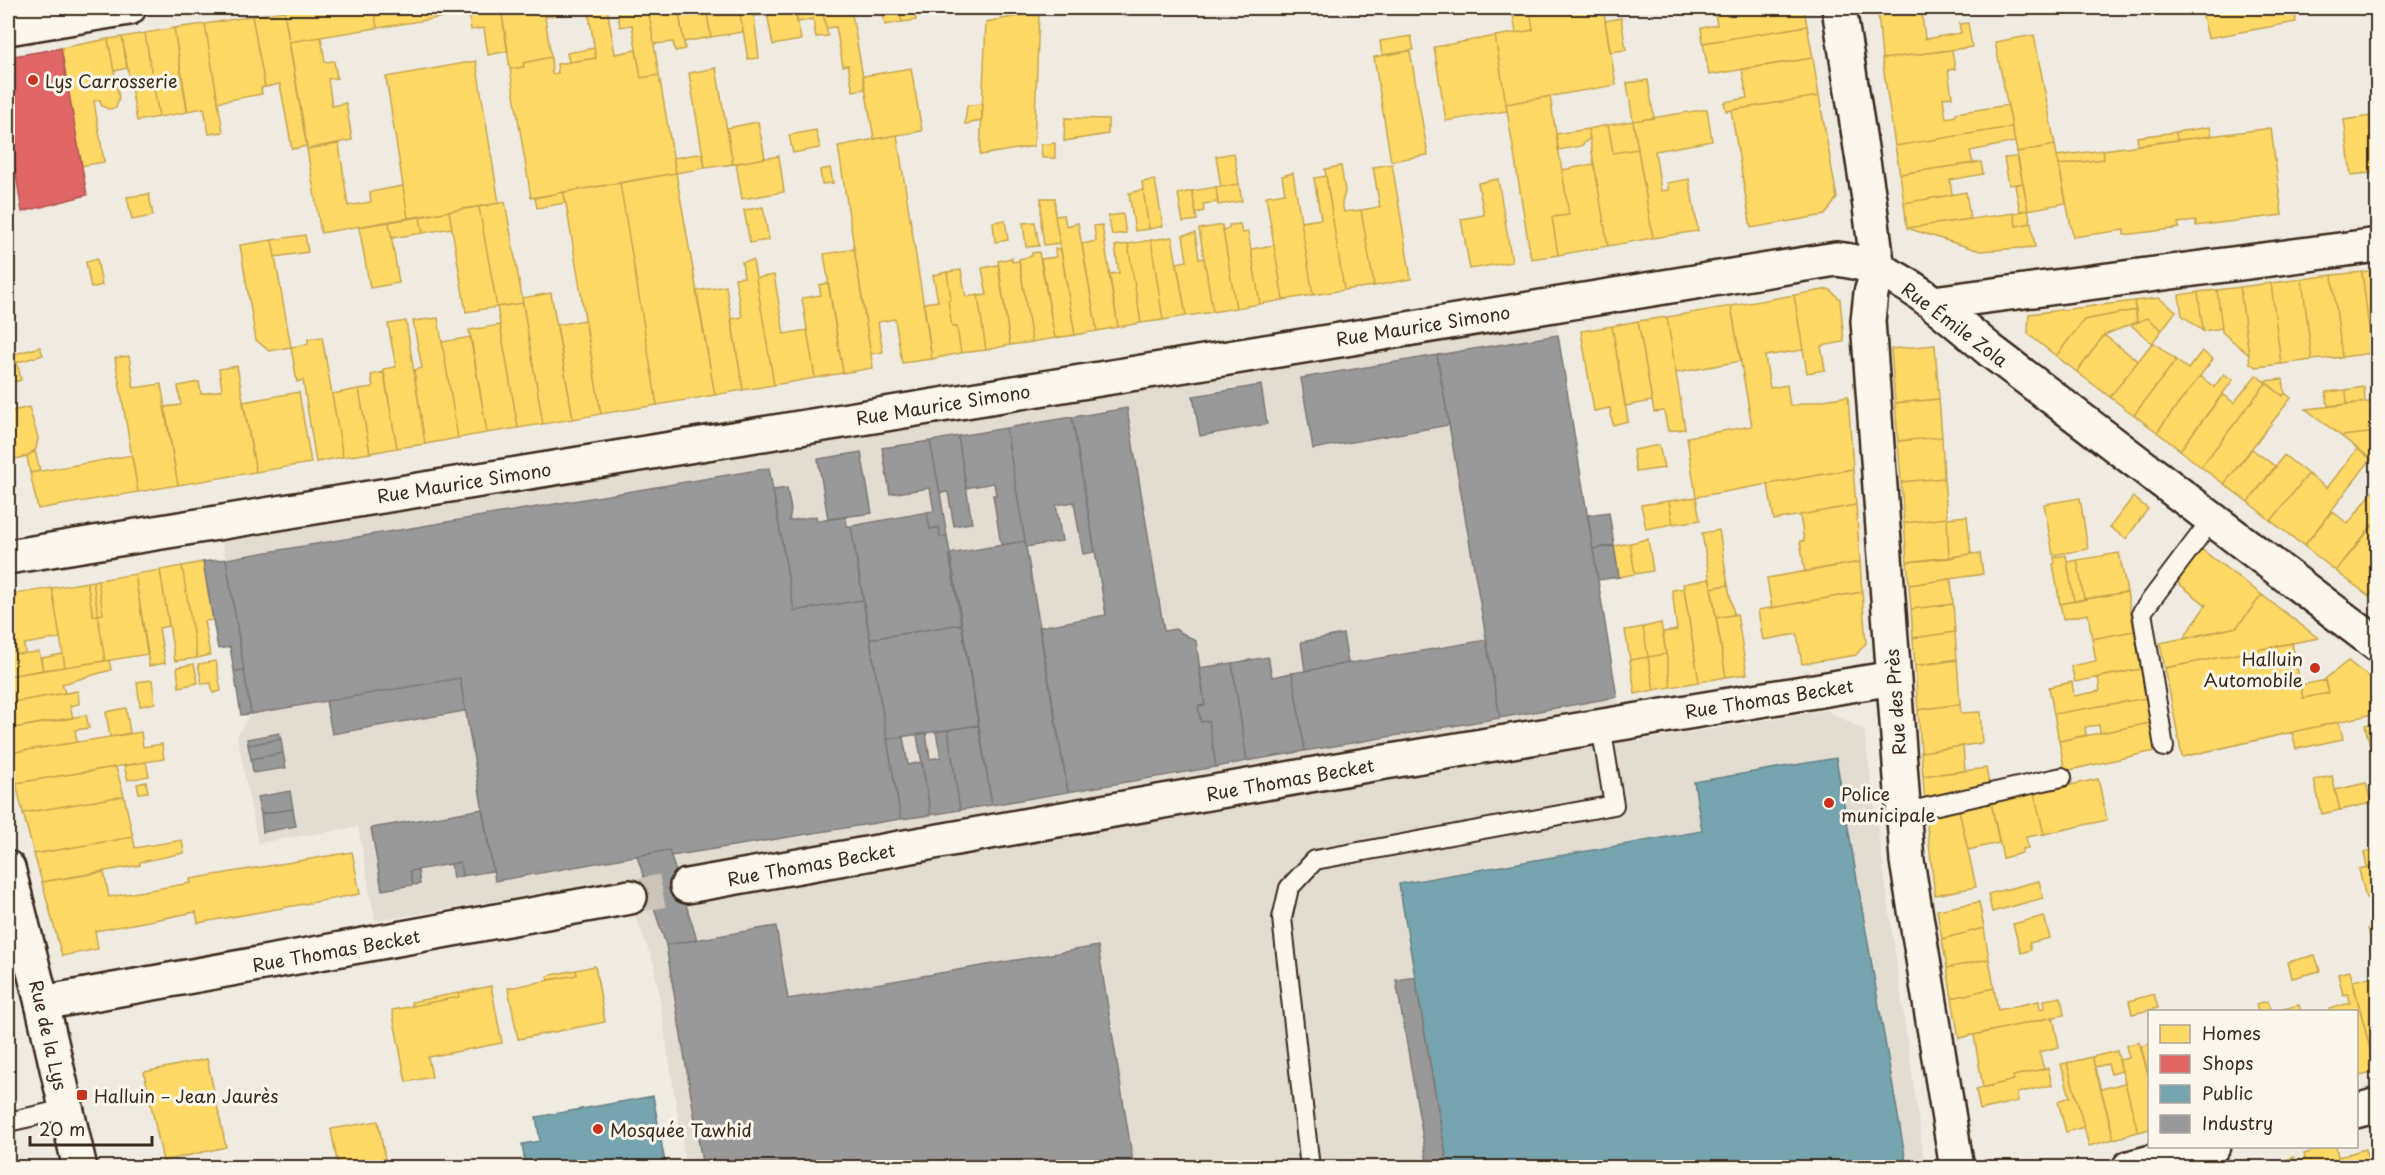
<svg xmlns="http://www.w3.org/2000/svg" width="2385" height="1175" font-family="'Playpen Sans',sans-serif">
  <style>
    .built { fill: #e2dcd1 }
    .homes { fill: #ffd966; stroke: #c4a450; stroke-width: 1.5 }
    .shops { fill: #e06666; stroke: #ae5450; stroke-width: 1.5 }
    .public { fill: #76a5af; stroke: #648084; stroke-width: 1.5 }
    .industry { fill: #999; stroke: #7d7874; stroke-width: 1.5 }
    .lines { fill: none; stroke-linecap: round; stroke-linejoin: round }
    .minor-tunnel { stroke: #ccc4b9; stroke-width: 33; stroke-dasharray: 33 16; stroke-linecap: butt }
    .service-casing { stroke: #3b2a1e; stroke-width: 22 }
    .minor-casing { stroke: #3b2a1e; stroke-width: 38 }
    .secondary-casing { stroke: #3b2a1e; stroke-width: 38 }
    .service { stroke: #fbf7ec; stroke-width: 18 }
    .minor { stroke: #fbf7ec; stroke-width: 33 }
    .secondary { stroke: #fbf7ec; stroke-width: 33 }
    .poi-dot { fill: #c8321e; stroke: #fbf7ec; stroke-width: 2 }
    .labels { text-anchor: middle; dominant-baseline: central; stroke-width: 6; stroke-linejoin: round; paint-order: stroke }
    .poi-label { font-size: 18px; fill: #3b2a1e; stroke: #fbf7ec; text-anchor: start }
    .street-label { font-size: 18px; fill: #3b2a1e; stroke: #fbf7ec }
  </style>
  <rect width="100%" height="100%" fill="#f0ebe0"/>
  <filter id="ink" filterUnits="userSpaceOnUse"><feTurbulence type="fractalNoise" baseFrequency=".0167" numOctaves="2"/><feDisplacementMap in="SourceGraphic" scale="12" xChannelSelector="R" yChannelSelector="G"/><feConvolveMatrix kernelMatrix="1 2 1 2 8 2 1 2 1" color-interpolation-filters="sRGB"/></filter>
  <g filter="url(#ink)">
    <path class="built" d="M 1556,322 L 1617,697 L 1633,742 L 1826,710 L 1864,730 L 1925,1167 L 686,1167 L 654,964 L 621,880 L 375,921 L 358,827 L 258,843 L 237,736 L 251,713 L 226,559 L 220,537 Z"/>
    <path class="homes" d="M 306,8 L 374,8 L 377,28 L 289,42 L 284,11 Z
      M 374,8 L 443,8 L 445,17 L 377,28 Z
      M 443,8 L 468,8 L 469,13 L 445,17 Z
      M 468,8 L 501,8 L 508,51 L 488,55 L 484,28 L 471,30 Z
      M 501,8 L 588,8 L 588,9 L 545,17 L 551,57 L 523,63 L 524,67 L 510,69 Z
      M 588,8 L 607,8 L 615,54 L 636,50 L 641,78 L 659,75 L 676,173 L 531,198 L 510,69 L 524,67 L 523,63 L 551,57 L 552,74 L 558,73 L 557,64 L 596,58 Z
      M 617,8 L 648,8 L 659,75 L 641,78 L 632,25 L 620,27 Z
      M 648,8 L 678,8 L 685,49 L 675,51 L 673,42 L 654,44 Z
      M 678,8 L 706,8 L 711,37 L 684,42 Z
      M 706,8 L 739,8 L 743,32 L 711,37 Z
      M 739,8 L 766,8 L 767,14 L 754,16 L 759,58 L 748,59 Z
      M 766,8 L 795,8 L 801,40 L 773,45 Z
      M 795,8 L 822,8 L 828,36 L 816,37 L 813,19 L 797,22 Z
      M 822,8 L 851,8 L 865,89 L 853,91 L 848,65 L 843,66 L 836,27 L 826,28 Z
      M 882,8 L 899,8 L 902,22 L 885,25 Z
      M 899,8 L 914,8 L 916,20 L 902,22 Z
      M 1070,8 L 1099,8 L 1099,9 L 1070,12 Z
      M 1512,8 L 1530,8 L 1533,30 L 1516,33 Z
      M 1530,8 L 1603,8 L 1616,85 L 1506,104 L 1495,36 L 1533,30 Z
      M 1722,8 L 1804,8 L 1807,26 L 1703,43 L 1701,28 L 1717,25 L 1714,9 Z
      M 1898,8 L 1921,8 L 1925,39 L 1961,33 L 1959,24 L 1968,23 L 1972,47 L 1882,59 L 1878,11 Z
      M 2201,8 L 2294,8 L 2296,22 L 2208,38 Z
      M 284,11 L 307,146 L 292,149 L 280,84 L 265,87 L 252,16 Z
      M 1039,12 L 1034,146 L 980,155 L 986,22 Z
      M 252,16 L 265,87 L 261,88 L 262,94 L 218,102 L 205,24 Z
      M 1621,18 L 1626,50 L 1610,52 L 1605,21 Z
      M 205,24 L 223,132 L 209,134 L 204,108 L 187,111 L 174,28 Z
      M 1807,26 L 1813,58 L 1709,75 L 1703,43 Z
      M 174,28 L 188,112 L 159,117 L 145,33 Z
      M 145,33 L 159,117 L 137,121 L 122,37 Z
      M 2034,35 L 2055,145 L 2017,152 L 1995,42 Z
      M 1411,36 L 1414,50 L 1382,55 L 1380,41 Z
      M 1495,36 L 1507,111 L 1446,121 L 1434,47 Z
      M 122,37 L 127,68 L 114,71 L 108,39 Z
      M 321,37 L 325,62 L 334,61 L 337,78 L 328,79 L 332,106 L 346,103 L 352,140 L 307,149 L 289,42 Z
      M 108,39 L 119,98 L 116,108 L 108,109 L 101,105 L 100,100 L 94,101 L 104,162 L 81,166 L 61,48 Z
      M 594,48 L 596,58 L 569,62 L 567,53 Z
      M 1952,50 L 1955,69 L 1948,70 L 1952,97 L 1943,98 L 1946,118 L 1956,116 L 1956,113 L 2008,105 L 2012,127 L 1895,146 L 1882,59 Z
      M 1410,51 L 1428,155 L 1391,161 L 1374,57 Z
      M 1813,58 L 1819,96 L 1726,111 L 1724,102 L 1747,98 L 1742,69 Z
      M 476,61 L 499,203 L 408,218 L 386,77 Z
      M 716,68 L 733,164 L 705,168 L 689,73 Z
      M 911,68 L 922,131 L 874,139 L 863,76 Z
      M 1648,80 L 1654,118 L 1633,121 L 1627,83 Z
      M 1550,96 L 1569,215 L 1552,217 L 1558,255 L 1531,259 L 1506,104 Z
      M 1819,96 L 1837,198 L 1825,215 L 1751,228 L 1731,110 Z
      M 983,104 L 982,121 L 965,124 L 967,105 Z
      M 1707,109 L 1712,141 L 1655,151 L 1661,191 L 1669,190 L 1667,183 L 1689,179 L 1698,231 L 1653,238 L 1633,121 Z
      M 2378,115 L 2378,172 L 2351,175 L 2344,120 Z
      M 1065,118 L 1108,119 L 1108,134 L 1064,141 Z
      M 1633,121 L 1638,149 L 1613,153 L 1608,125 Z
      M 758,122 L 765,158 L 733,164 L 727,128 Z
      M 8,125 L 16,175 L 8,177 Z
      M 1608,125 L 1613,153 L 1638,149 L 1653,238 L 1608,246 L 1588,129 Z
      M 2012,127 L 2015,142 L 1970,151 L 1973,163 L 1900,174 L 1895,146 Z
      M 2210,127 L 2212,136 L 2177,140 L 2176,132 Z
      M 2271,128 L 2282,215 L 2196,226 L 2196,221 L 2178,223 L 2179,228 L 2124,235 L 2124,230 L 2073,237 L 2059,165 L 2104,159 L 2103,150 Z
      M 1588,129 L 1590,138 L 1581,146 L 1558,150 L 1556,134 Z
      M 816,130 L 820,148 L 793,153 L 789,135 Z
      M 2176,132 L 2177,140 L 2138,145 L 2137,137 Z
      M 897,135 L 932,359 L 902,363 L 895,319 L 878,322 L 883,352 L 871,354 L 838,146 Z
      M 1055,143 L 1055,158 L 1042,158 L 1041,145 Z
      M 339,144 L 348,206 L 371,202 L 370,192 L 403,186 L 408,218 L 321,233 L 307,149 Z
      M 2055,145 L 2066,203 L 2028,210 L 2017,152 Z
      M 2103,150 L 2104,159 L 2059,165 L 2057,156 Z
      M 703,153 L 705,168 L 676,173 L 673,158 Z
      M 1234,153 L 1239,184 L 1221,187 L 1216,156 Z
      M 779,156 L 784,192 L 742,199 L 736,163 Z
      M 2017,157 L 2023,183 L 2009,185 L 2004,158 Z
      M 1981,162 L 1983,174 L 1950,180 L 1952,195 L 1904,203 L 1900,174 Z
      M 1392,164 L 1411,279 L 1374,286 L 1361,210 L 1380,207 L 1373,167 Z
      M 1594,164 L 1608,246 L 1558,255 L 1552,217 L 1569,215 L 1562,170 Z
      M 1341,166 L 1345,191 L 1342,203 L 1344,212 L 1361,210 L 1374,286 L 1344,290 L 1325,169 Z
      M 830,168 L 833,183 L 822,184 L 820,170 Z
      M 676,173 L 715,395 L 657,405 L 620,183 Z
      M 1293,173 L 1313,295 L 1283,300 L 1266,196 L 1285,193 L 1282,176 Z
      M 1326,176 L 1344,290 L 1313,295 L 1301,222 L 1321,219 L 1314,178 Z
      M 1498,179 L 1512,262 L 1470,269 L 1461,219 L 1484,215 L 1478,183 Z
      M 1155,180 L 1163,226 L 1149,229 L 1142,182 Z
      M 620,183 L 657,405 L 601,414 L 564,192 Z
      M 2023,183 L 2028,210 L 2020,211 L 2015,185 Z
      M 1239,184 L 1242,201 L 1218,205 L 1216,187 Z
      M 1216,187 L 1218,202 L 1203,204 L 1204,211 L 1196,213 L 1192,191 Z
      M 1143,190 L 1149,229 L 1135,231 L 1129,193 Z
      M 1192,191 L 1197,220 L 1183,222 L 1178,194 Z
      M 564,192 L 565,203 L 537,208 L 535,198 Z
      M 1966,192 L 1970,219 L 1907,228 L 1904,203 Z
      M 149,194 L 153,216 L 132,220 L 127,197 Z
      M 1041,198 L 1055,198 L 1055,216 L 1060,243 L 1044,245 L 1041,222 Z
      M 505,202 L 523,303 L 497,307 L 479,207 Z
      M 479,207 L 497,307 L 466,312 L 449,211 Z
      M 763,207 L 769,240 L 750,243 L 744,210 Z
      M 2028,210 L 2031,223 L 2016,226 L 2014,213 Z
      M 449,211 L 452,228 L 423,233 L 420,217 Z
      M 2014,213 L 2016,226 L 2031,223 L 2035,247 L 1980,251 L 1907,228 Z
      M 1123,214 L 1126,233 L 1112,235 L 1108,216 Z
      M 1064,215 L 1066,226 L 1078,223 L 1097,331 L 1075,335 L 1055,216 Z
      M 420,217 L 423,233 L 392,238 L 389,222 Z
      M 1005,220 L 1008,240 L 995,242 L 993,222 Z
      M 389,222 L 399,283 L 370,288 L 359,227 Z
      M 1035,222 L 1039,246 L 1026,247 L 1023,223 Z
      M 1240,224 L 1242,233 L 1248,232 L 1260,304 L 1236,308 L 1223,230 L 1229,228 L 1229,225 Z
      M 1102,225 L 1118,327 L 1097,331 L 1082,244 L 1096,241 L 1094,226 Z
      M 1222,225 L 1236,308 L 1213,312 L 1199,229 Z
      M 1195,233 L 1199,259 L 1204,258 L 1213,312 L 1186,316 L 1177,263 L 1187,261 L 1183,235 Z
      M 305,235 L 308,252 L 275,257 L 272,240 Z
      M 1172,237 L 1186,316 L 1163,320 L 1151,240 Z
      M 272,240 L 291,347 L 269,351 L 256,340 L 240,245 Z
      M 1151,240 L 1163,320 L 1141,323 L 1128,244 Z
      M 1128,244 L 1141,323 L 1118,327 L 1109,274 L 1119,273 L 1115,246 Z
      M 1274,245 L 1283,300 L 1260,304 L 1251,249 Z
      M 854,249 L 873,368 L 843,373 L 824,254 Z
      M 1055,249 L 1061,249 L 1075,335 L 1055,338 L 1041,259 L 1056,257 Z
      M 1039,252 L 1055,338 L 1032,342 L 1019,259 L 1032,256 L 1032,253 Z
      M 1012,258 L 1012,262 L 1019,261 L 1032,342 L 1010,345 L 998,261 Z
      M 97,259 L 102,285 L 91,288 L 86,262 Z
      M 753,260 L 774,385 L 743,390 L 731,319 L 742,317 L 735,278 L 744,277 L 742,262 Z
      M 998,265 L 1010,345 L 986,350 L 978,296 L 987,295 L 982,268 Z
      M 2378,269 L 2378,352 L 2372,353 L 2362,272 Z
      M 961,270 L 966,297 L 978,295 L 986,350 L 961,353 L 957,327 L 952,327 L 948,300 L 951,299 L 947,272 Z
      M 947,272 L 951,299 L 948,300 L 952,327 L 957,327 L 961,353 L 932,359 L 924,303 L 938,301 L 933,275 Z
      M 2362,272 L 2372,353 L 2342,357 L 2332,275 Z
      M 774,275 L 784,334 L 807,330 L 815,378 L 774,385 L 756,278 Z
      M 2332,275 L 2342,357 L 2312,360 L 2302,279 Z
      M 2302,279 L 2312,360 L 2281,364 L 2271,283 Z
      M 828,283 L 843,373 L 815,378 L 802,298 L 821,295 L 819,285 Z
      M 2271,283 L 2281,364 L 2256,367 L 2250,363 L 2240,287 Z
      M 726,286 L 743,390 L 715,395 L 696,291 Z
      M 2240,287 L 2249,355 L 2222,332 L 2222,328 L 2217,290 Z
      M 1829,289 L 1840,299 L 1844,342 L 1821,346 L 1825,370 L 1807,373 L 1794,295 Z
      M 2217,290 L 2222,328 L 2203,331 L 2198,292 Z
      M 2198,292 L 2203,331 L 2182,315 L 2179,295 Z
      M 551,293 L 573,419 L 543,424 L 522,298 Z
      M 1794,295 L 1803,350 L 1765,356 L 1770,388 L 1787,385 L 1790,406 L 1848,396 L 1853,469 L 1696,497 L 1687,437 L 1752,426 L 1731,306 Z
      M 2159,298 L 2176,311 L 2162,330 L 2147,318 L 2137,322 L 2134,301 Z
      M 2134,301 L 2136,310 L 2084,320 L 2056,356 L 2028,334 L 2029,314 Z
      M 523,303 L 543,424 L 518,428 L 497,307 Z
      M 1731,306 L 1741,361 L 1676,373 L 1667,317 Z
      M 2136,310 L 2137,322 L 2104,335 L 2077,372 L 2056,356 L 2084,320 Z
      M 1667,317 L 1685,429 L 1668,431 L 1664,411 L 1654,412 L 1638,321 Z
      M 438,318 L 458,438 L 425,444 L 414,370 L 422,368 L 413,321 Z
      M 2147,318 L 2162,330 L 2152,343 L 2131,325 Z
      M 585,320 L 601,414 L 573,419 L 557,325 Z
      M 406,321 L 425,444 L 397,448 L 383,369 L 396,367 L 388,324 Z
      M 1638,321 L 1652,401 L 1625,406 L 1612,326 Z
      M 500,325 L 518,428 L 487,433 L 469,330 Z
      M 1612,326 L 1628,421 L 1613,425 L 1610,408 L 1594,411 L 1581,331 Z
      M 2104,335 L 2138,361 L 2110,397 L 2077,372 Z
      M 322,337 L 343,457 L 316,462 L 303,380 L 297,382 L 291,347 L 308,344 L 308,339 Z
      M 471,337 L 487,433 L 458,438 L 442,342 Z
      M 2153,342 L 2176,360 L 2134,415 L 2110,397 Z
      M 1935,345 L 1939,399 L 1895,403 L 1891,349 Z
      M 40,347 L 43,355 L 8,365 L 8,356 Z
      M 2202,351 L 2213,359 L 2157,432 L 2134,415 L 2176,360 L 2188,369 Z
      M 129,356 L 134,388 L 161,384 L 178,485 L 138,492 L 115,358 Z
      M 17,362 L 21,380 L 8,384 L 8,365 Z
      M 237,366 L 256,472 L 178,485 L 164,407 L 181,405 L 178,386 L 199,382 L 201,394 L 222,390 L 219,369 Z
      M 384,372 L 397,448 L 370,453 L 359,389 L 373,387 L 371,375 Z
      M 2224,374 L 2233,380 L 2180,450 L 2157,432 L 2200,376 L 2214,387 Z
      M 2256,375 L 2266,383 L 2201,467 L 2180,450 L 2223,394 L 2234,403 Z
      M 2283,379 L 2285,393 L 2283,396 L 2264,381 Z
      M 2266,383 L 2283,396 L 2285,393 L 2291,398 L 2224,484 L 2201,467 Z
      M 2364,387 L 2365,402 L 2347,404 L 2346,390 Z
      M 359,389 L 370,453 L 343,457 L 332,394 Z
      M 2346,390 L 2347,404 L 2328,406 L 2326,392 Z
      M 299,392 L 311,463 L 256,472 L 243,402 Z
      M 1939,399 L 1942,437 L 1898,441 L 1895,403 Z
      M 2378,401 L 2378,432 L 2341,436 L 2306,409 Z
      M 29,407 L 38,438 L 36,449 L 27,456 L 8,461 L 8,412 Z
      M 2378,432 L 2378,464 L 2341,436 Z
      M 1942,437 L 1944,478 L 1901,482 L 1898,441 Z
      M 1659,445 L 1664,468 L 1636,472 L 1633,450 Z
      M 2252,449 L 2276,467 L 2248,502 L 2224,484 Z
      M 2357,449 L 2371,459 L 2304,546 L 2271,521 L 2308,474 L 2327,488 Z
      M 35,451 L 40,471 L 30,473 L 27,456 Z
      M 132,455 L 138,492 L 38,509 L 30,473 Z
      M 2284,455 L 2308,474 L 2271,521 L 2248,502 Z
      M 1853,469 L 1856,505 L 1774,520 L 1768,484 Z
      M 1944,478 L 1947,518 L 1904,523 L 1901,482 Z
      M 2374,490 L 2378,493 L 2378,519 L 2336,571 L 2304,546 L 2332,511 L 2348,524 Z
      M 1696,497 L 1700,520 L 1673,524 L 1669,501 Z
      M 2133,497 L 2148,509 L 2126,539 L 2110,527 Z
      M 2080,498 L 2088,549 L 2053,555 L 2044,504 Z
      M 1669,501 L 1673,524 L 1646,529 L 1641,505 Z
      M 1856,505 L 1860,562 L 1805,572 L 1800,541 L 1804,541 L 1800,515 Z
      M 1967,516 L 1971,554 L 1949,558 L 1947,518 Z
      M 1947,518 L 1949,558 L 1907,562 L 1904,523 Z
      M 2372,525 L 2378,529 L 2378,585 L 2369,596 L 2336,571 Z
      M 1719,530 L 1728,585 L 1711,588 L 1702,533 Z
      M 1648,539 L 1653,571 L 1635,574 L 1630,543 Z
      M 1630,543 L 1635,574 L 1619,577 L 1614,546 Z
      M 2198,547 L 2262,595 L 2237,627 L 2183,639 L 2206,605 L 2173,579 Z
      M 1980,553 L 1983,574 L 1909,585 L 1907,562 Z
      M 2119,553 L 2127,592 L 2084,599 L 2077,560 Z
      M 2066,555 L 2074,601 L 2060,604 L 2053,564 L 2055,563 L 2054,557 Z
      M 2077,560 L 2084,599 L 2074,601 L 2067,562 Z
      M 203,562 L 213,620 L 204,621 L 210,655 L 197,658 L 182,566 Z
      M 1860,562 L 1862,592 L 1772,608 L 1767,578 Z
      M 182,566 L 197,658 L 175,661 L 160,570 Z
      M 160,570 L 169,626 L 159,628 L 165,663 L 149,666 L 135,574 Z
      M 135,574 L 148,654 L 105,661 L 98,615 L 103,614 L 98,580 Z
      M 1710,579 L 1726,677 L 1699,682 L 1683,584 Z
      M 1951,579 L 1953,604 L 1911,609 L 1909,585 Z
      M 98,580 L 103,614 L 98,615 L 93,581 Z
      M 93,581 L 98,615 L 93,616 L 87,582 Z
      M 87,582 L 93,616 L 98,615 L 105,661 L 65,667 L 52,588 Z
      M 1728,585 L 1734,615 L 1716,618 L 1711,588 Z
      M 52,588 L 60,638 L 24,644 L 25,653 L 17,654 L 8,595 Z
      M 1684,588 L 1699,682 L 1671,687 L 1663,632 L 1677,630 L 1672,590 Z
      M 1862,592 L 1866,643 L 1856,655 L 1802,664 L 1797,634 L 1763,640 L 1758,610 Z
      M 2127,592 L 2134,631 L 2092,639 L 2088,614 L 2063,619 L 2060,604 Z
      M 2262,595 L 2318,638 L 2165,668 L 2160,643 L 2237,627 Z
      M 1953,604 L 1955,632 L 1913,638 L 1911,609 Z
      M 8,605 L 17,654 L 39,652 L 43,670 L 8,676 Z
      M 1737,614 L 1747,674 L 1726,677 L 1716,618 Z
      M 1661,623 L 1666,654 L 1648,657 L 1643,627 Z
      M 1643,627 L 1648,657 L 1630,660 L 1625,630 Z
      M 2134,631 L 2141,669 L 2075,682 L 2071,666 L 2096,661 L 2092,639 Z
      M 1955,632 L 1957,660 L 1915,666 L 1913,638 Z
      M 2292,643 L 2303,698 L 2329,693 L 2325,679 L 2348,661 L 2378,684 L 2378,713 L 2182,757 L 2165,668 Z
      M 63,654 L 65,667 L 43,670 L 41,658 Z
      M 1666,654 L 1671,687 L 1654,690 L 1648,657 Z
      M 1648,657 L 1654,690 L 1635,694 L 1630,660 Z
      M 1957,659 L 1960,704 L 1918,710 L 1915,666 Z
      M 109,660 L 111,670 L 62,684 L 65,693 L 8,703 L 8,676 Z
      M 216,661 L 221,691 L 213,693 L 211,683 L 202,684 L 198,664 Z
      M 194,664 L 198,683 L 179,687 L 177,667 Z
      M 2141,669 L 2146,698 L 2054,714 L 2049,687 L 2072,682 L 2074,696 L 2100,691 L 2098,677 Z
      M 152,680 L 155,703 L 140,706 L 137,682 Z
      M 2326,680 L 2329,693 L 2303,698 L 2300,685 Z
      M 78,691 L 79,704 L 70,706 L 73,718 L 8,729 L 8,703 Z
      M 2146,698 L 2150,723 L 2100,733 L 2099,725 L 2085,727 L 2086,735 L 2059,741 L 2054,714 Z
      M 1960,704 L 1961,713 L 1980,712 L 1982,743 L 1921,752 L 1918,710 Z
      M 126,708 L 130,733 L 110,737 L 106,712 Z
      M 86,715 L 89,728 L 75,730 L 77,742 L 8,753 L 8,729 Z
      M 2339,722 L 2343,739 L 2296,749 L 2292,732 Z
      M 2378,722 L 2378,765 L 2375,766 L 2365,725 Z
      M 2150,723 L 2155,751 L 2065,771 L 2059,741 Z
      M 141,732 L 143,747 L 162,744 L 164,759 L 16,783 L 8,753 Z
      M 1963,746 L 1965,771 L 1923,776 L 1921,752 Z
      M 146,762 L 149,776 L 128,780 L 124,766 Z
      M 116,767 L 124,796 L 23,813 L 16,783 Z
      M 1986,768 L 1990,790 L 1925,803 L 1923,776 Z
      M 2332,776 L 2340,810 L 2322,814 L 2314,780 Z
      M 2098,779 L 2107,820 L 2044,834 L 2034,793 Z
      M 146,782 L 148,792 L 139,793 L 137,784 Z
      M 2366,783 L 2371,803 L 2340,810 L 2335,790 Z
      M 2034,793 L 2044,834 L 2026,837 L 2028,848 L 2022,849 L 2022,853 L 2003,858 L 1991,802 Z
      M 124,796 L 133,837 L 34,854 L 23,813 Z
      M 1991,802 L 1999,843 L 1968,850 L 1959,810 Z
      M 1959,810 L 1976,887 L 1935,895 L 1926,817 Z
      M 133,837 L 135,848 L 182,840 L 184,853 L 140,862 L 140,865 L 42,882 L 34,854 Z
      M 2378,849 L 2378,865 L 2367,867 L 2364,852 Z
      M 352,852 L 360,894 L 198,923 L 196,912 L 95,931 L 98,949 L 62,956 L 42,882 L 104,872 L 109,897 L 191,883 L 190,879 Z
      M 2378,865 L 2378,895 L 2366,898 L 2359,869 Z
      M 2039,881 L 2043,898 L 1992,912 L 1988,894 Z
      M 1979,902 L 1984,928 L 1942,939 L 1937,910 Z
      M 2044,916 L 2050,938 L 2029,943 L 2031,950 L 2021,953 L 2013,924 Z
      M 2378,926 L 2378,939 L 2371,941 L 2368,928 Z
      M 1984,928 L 1989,959 L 1947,968 L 1942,939 Z
      M 2378,939 L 2378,968 L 2371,941 Z
      M 2315,955 L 2320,971 L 2292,978 L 2288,962 Z
      M 1989,959 L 1994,988 L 1952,998 L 1947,968 Z
      M 595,966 L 605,1022 L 518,1039 L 508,988 L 577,975 L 576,970 Z
      M 576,970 L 577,975 L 548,980 L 547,976 Z
      M 2350,971 L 2376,1072 L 2356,1077 L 2356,1012 L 2330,1012 L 2329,1009 L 2350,1003 L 2348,994 L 2343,995 L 2338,974 Z
      M 2378,975 L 2378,1072 L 2376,1072 L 2353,981 Z
      M 491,986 L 502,1043 L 428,1057 L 432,1077 L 406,1082 L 392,1010 L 459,997 L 458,993 Z
      M 1994,988 L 1998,1010 L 2039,1001 L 2040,1009 L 2045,1008 L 2044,1000 L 2061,997 L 2064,1015 L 1959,1038 L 1952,998 Z
      M 458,993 L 459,997 L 412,1006 L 411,1002 Z
      M 2154,994 L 2158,1008 L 2132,1014 L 2129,1001 Z
      M 2268,1001 L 2271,1012 L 2258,1012 L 2256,1004 Z
      M 2299,1005 L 2301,1012 L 2272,1012 Z
      M 2053,1017 L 2059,1047 L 2039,1052 L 2044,1069 L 2013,1076 L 2014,1080 L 1983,1088 L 1974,1035 Z
      M 2139,1042 L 2150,1081 L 2150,1129 L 2138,1132 L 2119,1060 L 2129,1058 L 2126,1046 Z
      M 2150,1044 L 2150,1081 L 2141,1046 Z
      M 2117,1051 L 2122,1071 L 2111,1074 L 2108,1064 L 2095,1067 L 2092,1057 Z
      M 2092,1057 L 2114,1139 L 2089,1146 L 2067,1063 Z
      M 207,1059 L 226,1147 L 163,1161 L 144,1072 Z
      M 2067,1063 L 2084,1127 L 2066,1132 L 2058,1101 L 2070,1097 L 2061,1064 Z
      M 2048,1068 L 2052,1085 L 2017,1093 L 2018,1101 L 1980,1110 L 1976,1089 L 2014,1080 L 2013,1076 Z
      M 2125,1083 L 2138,1132 L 2114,1139 L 2101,1089 Z
      M 378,1121 L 385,1159 L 338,1167 L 331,1129 Z
      M 2330,1146 L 2336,1146 L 2338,1157 L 2365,1149 L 2370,1168 L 2262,1168 L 2294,1157 L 2295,1162 L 2305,1159 L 2304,1154 Z"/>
    <path class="shops" d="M 61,48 L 87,195 L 22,212 L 8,125 L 8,57 Z"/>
    <path class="public" d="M 1836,758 L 1907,1168 L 1448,1168 L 1399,884 L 1702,831 L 1694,782 Z
      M 653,1096 L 666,1168 L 526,1168 L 522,1144 L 540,1141 L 536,1117 Z"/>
    <path class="industry" d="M 1558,335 L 1617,697 L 1500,718 L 1437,355 Z
      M 1437,355 L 1449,425 L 1313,449 L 1301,378 Z
      M 1261,385 L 1267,424 L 1200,436 L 1193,396 Z
      M 1127,408 L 1164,631 L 1175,629 L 1196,641 L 1205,705 L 1198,706 L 1201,722 L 1209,721 L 1216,767 L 1068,792 L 1039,627 L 1106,615 L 1072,417 Z
      M 1072,417 L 1095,552 L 1083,554 L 1074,502 L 1056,505 L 1062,541 L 1026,547 L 1006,428 Z
      M 1006,428 L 1025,541 L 1001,545 L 993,495 L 996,495 L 994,483 L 966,488 L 958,436 Z
      M 958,436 L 972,523 L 954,526 L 948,492 L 940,493 L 930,441 Z
      M 930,441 L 940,493 L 947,536 L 940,537 L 939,527 L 930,529 L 927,512 L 934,511 L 930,488 L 890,494 L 882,448 Z
      M 861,452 L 872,513 L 828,519 L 818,459 Z
      M 769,468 L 794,611 L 863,600 L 901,819 L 671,856 L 669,850 L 495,881 L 460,678 L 251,714 L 226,559 Z
      M 787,488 L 791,510 L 789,521 L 816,516 L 817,521 L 846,517 L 847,526 L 851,526 L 863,600 L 794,611 L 773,490 Z
      M 927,512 L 930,529 L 939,527 L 940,537 L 947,536 L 962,624 L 870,639 L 851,526 Z
      M 1609,512 L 1614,545 L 1593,549 L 1588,515 Z
      M 1025,541 L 1068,792 L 992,805 L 949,554 Z
      M 1614,546 L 1619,577 L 1598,580 L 1593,549 Z
      M 226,559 L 244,670 L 234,671 L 230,647 L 218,649 L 203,562 Z
      M 962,624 L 979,725 L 887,739 L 870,639 Z
      M 1343,634 L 1348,663 L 1305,671 L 1301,642 Z
      M 1486,640 L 1500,718 L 1305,751 L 1292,673 Z
      M 1268,657 L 1272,677 L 1292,673 L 1305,751 L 1247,761 L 1232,663 Z
      M 1232,663 L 1247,761 L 1216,767 L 1209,721 L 1201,722 L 1198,706 L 1205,705 L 1199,668 Z
      M 244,670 L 251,714 L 241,715 L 234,671 Z
      M 460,678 L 465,711 L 332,734 L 326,701 Z
      M 979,725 L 992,805 L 960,810 L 948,730 Z
      M 948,730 L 960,810 L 931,815 L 917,735 L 926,733 L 930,759 L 941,757 L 936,732 Z
      M 279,733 L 281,739 L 248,745 L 247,739 Z
      M 903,737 L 908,765 L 922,762 L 931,815 L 901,819 L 887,739 Z
      M 281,739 L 283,753 L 251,759 L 248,745 Z
      M 283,753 L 286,768 L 253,773 L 251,759 Z
      M 290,791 L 293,809 L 261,814 L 257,797 Z
      M 293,809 L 296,826 L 263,832 L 261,814 Z
      M 482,809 L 493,871 L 462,876 L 460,862 L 451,864 L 410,871 L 413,885 L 382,890 L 371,828 Z
      M 669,850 L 697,940 L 666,945 L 637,856 Z
      M 460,862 L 462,876 L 453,878 L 451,864 Z
      M 418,870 L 420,884 L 413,885 L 410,871 Z
      M 776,926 L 788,999 L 1098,946 L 1134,1168 L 703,1168 L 666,945 Z
      M 1415,977 L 1448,1168 L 1428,1168 L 1396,980 Z"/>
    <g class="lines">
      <path class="minor-tunnel" d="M 630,897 L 687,886"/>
      <g class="service-casing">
        <path id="service" d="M 2164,747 L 2142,612 L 2212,519
          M 1902,813 L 2062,777
          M 8,1122 L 66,1109
          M 1310,1168 L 1282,918 L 1289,888 L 1315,860 L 1614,805 L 1601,726"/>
      </g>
      <g class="minor-casing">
        <path id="minor" d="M 1839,8 L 1869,199 L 1878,270 L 1871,293 L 1868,321 L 1907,861 L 1957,1168
          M 8,28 L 129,8
          M 1933,303 L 2378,245
          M 8,557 L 1836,259 C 1897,264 1946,314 1991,351 L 2378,645
          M 687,886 L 1349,768 L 1893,678
          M 42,1003 L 630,897
          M 2356,1111 L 2378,1105
          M 2129,1168 L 2213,1146"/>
      </g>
      <g class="secondary-casing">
        <path id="secondary" d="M 8,868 L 42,1003 L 80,1168"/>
      </g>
      <use href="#service" class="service"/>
      <use href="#minor" class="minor"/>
      <use href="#secondary" class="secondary"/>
    </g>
  </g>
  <g class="poi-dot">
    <circle cx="33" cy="80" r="6"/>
    <circle cx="2315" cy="668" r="6"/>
    <circle cx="1829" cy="803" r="6"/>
    <rect x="76" y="1089" width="12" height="12" rx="3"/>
    <circle cx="598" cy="1129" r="6"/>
  </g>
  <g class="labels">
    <g class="poi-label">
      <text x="45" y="80">Lys Carrosserie</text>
      <text x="2303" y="658" text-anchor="end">Halluin<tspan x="2303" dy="21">Automobile</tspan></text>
      <text x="1841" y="793">Police<tspan x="1841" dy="21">municipale</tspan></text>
      <text x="94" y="1095">Halluin – Jean Jaurès</text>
      <text x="610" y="1129">Mosquée Tawhid</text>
    </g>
    <g class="street-label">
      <text transform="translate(1955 324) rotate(37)">Rue Émile Zola</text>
      <text transform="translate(1423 325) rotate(-9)">Rue Maurice Simono</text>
      <text transform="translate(943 404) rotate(-9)">Rue Maurice Simono</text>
      <text transform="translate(464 482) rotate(-9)">Rue Maurice Simono</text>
      <text transform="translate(1769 698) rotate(-9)">Rue Thomas Becket</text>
      <text transform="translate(1895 702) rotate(-94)">Rue des Près</text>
      <text transform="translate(1290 779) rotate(-10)">Rue Thomas Becket</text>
      <text transform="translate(811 864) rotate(-10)">Rue Thomas Becket</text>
      <text transform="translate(336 950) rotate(-10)">Rue Thomas Becket</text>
      <text transform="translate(49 1035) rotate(77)">Rue de la Lys</text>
    </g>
  </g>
  <rect width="2385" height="1175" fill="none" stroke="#fbf7ec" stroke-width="30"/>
  <rect x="15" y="15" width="2355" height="1145" fill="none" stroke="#3b2a1e" stroke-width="2" filter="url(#ink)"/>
  <rect x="2148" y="1010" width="210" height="138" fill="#fbf7ec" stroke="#aea59a" stroke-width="1.5"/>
  <rect x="2160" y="1025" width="30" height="18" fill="#ffd966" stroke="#aea59a" stroke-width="1.5"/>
  <text x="2202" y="1040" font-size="18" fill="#3b2a1e">Homes</text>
  <rect x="2160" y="1055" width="30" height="18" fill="#e06666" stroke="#aea59a" stroke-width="1.5"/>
  <text x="2202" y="1070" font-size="18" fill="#3b2a1e">Shops</text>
  <rect x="2160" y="1085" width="30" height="18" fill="#76a5af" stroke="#aea59a" stroke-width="1.5"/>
  <text x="2202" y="1100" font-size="18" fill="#3b2a1e">Public</text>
  <rect x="2160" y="1115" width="30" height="18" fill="#999999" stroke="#aea59a" stroke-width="1.5"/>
  <text x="2202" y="1130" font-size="18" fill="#3b2a1e">Industry</text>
  <path d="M30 1136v9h122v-9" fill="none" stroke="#3b2a1e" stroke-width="3"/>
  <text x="39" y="1136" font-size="18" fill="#3b2a1e" stroke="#fbf7ec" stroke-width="4.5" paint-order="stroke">20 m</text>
</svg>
